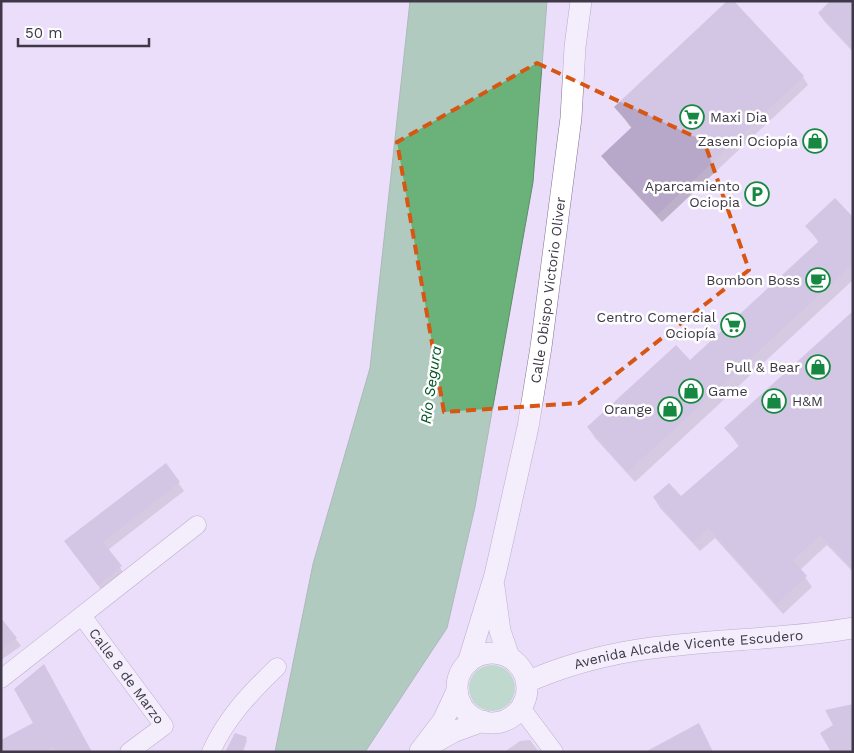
<svg xmlns="http://www.w3.org/2000/svg" width="854" height="753" font-family="'Work Sans',sans-serif">
  <style>
    .green { fill: #8cd29a }
    .water { fill: #6bb27a; stroke: #5e8d6a }
    .shadow { fill: #0003 }
    .building { fill: #b7a8c9 }
    .lines { fill: none; stroke-linecap: round; stroke-linejoin: round }
    .minor-casing { stroke: #827392; stroke-width: 19 }
    .tertiary-casing { stroke: #827392; stroke-width: 22 }
    .minor { stroke: #fff; stroke-width: 18 }
    .tertiary { stroke: #fff; stroke-width: 21 }
    .marked { fill: none; stroke: #d75612; stroke-width: 4; stroke-dasharray: 10 6; stroke-linejoin: round }
    .labels { text-anchor: middle; dominant-baseline: central; stroke-width: 5; stroke-linejoin: round; paint-order: stroke }
    .poi-label { font-size: 14px; fill: #3f3846; stroke: #fff; text-anchor: end }
    .street-label { font-size: 14px; fill: #3f3846; stroke: #fff }
    .water-label { font-size: 15px; font-style: italic; fill: #005623; stroke: #fff }
  </style>
  <rect width="100%" height="100%" fill="#ebdefa"/>
  <path class="green" d="M469 688a23 23 0 1 1 46 0a23 23 0 1 1-46 0Z"/>
  <path class="water" d="M 410,1 L 547,1 L 533,182 L 475,507 L 447,628 L 365,752 L 275,752 L 313,564 L 370,368 Z"/>
  <path class="shadow" d="M 732,1 L 803,77 L 808,85 L 662,222 L 608,164 L 603,156 L 632,129 L 616,107 Z
    M 853,1 L 853,52 L 824,21 L 819,13 Z
    M 853,219 L 853,280 L 635,482 L 595,438 L 588,427 L 690,362 L 819,243 L 807,226 Z
    M 853,313 L 853,572 L 827,545 L 800,570 L 812,587 L 783,614 L 715,538 L 700,551 L 660,508 L 654,498 L 681,497 L 739,447 L 726,428 Z
    M 166,465 L 184,491 L 108,550 L 125,575 L 103,592 L 71,550 Z
    M 1,620 L 21,646 L 1,660 Z
    M 35,724 L 91,752 L 1,752 Z
    M 246,738 L 247,741 L 243,752 L 226,752 Z
    M 530,740 L 539,752 L 504,752 L 520,741 Z"/>
  <path class="building" d="M 727,1 L 734,1 L 804,76 L 657,215 L 601,156 L 632,127 L 614,107 Z
    M 830,1 L 853,1 L 853,50 L 818,13 Z
    M 835,198 L 853,217 L 853,264 L 628,472 L 587,427 L 676,345 L 690,360 L 819,241 L 805,226 Z
    M 853,311 L 853,570 L 821,535 L 793,560 L 807,576 L 777,604 L 708,528 L 693,542 L 653,497 L 669,483 L 681,496 L 740,445 L 724,428 Z
    M 166,463 L 180,482 L 103,542 L 122,566 L 98,585 L 64,541 Z
    M 1,618 L 17,638 L 1,650 Z
    M 44,664 L 92,752 L 58,752 L 53,746 L 44,752 L 1,752 L 1,740 L 33,723 L 14,689 Z
    M 853,704 L 853,752 L 831,752 L 820,733 L 833,725 L 825,710 Z
    M 699,723 L 713,752 L 645,752 Z
    M 235,733 L 247,737 L 241,752 L 225,752 Z"/>
  <g class="lines">
    <g class="minor-casing">
      <g id="minor">
        <path id="s1" d="M 82,616 L 164,726 L 129,752"/>
        <path d="M 1,679 L 197,525"/>
        <path d="M 521,708 L 554,752"/>
        <path d="M 211,752 C 226,718 250,693 277,667"/>
      </g>
    </g>
    <g class="tertiary-casing">
      <g id="tertiary">
        <path d="M 494,587 L 500,631 L 509,657"/>
        <circle cx="492" cy="688" r="35"/>
        <path id="s2" d="M 468,663 L 495,575 L 528,427 L 541,347 L 571,118 L 575,47 L 581,1"/>
        <path id="s3" d="M 527,682 C 637,633 739,647 853,628"/>
        <path d="M 430,745 L 453,732 L 483,721"/>
        <path d="M 420,751 L 443,721 L 457,691"/>
      </g>
    </g>
    <use href="#minor" class="minor"/>
    <use href="#tertiary" class="tertiary"/>
  </g>
  <path d="M0 0H854V753H0ZM 537,63 L 704,141 L 749,270 L 579,403 L 444,412 L 397,142 Z" fill="#ebdefa" fill-opacity=".55" fill-rule="evenodd"/>
  <path class="marked" d="M 537,63 L 704,141 L 749,270 L 579,403 L 444,412 L 397,142 Z"/>
  <defs>
    <g id="supermarket-ring" transform="scale(1.25)"><circle r="9.5" fill="#fff" stroke="#178841" stroke-width="1.5"/><path d="M-6-5.5h2.5l.6 2H6L4.5 2H-2.5L-4.4-4H-6ZM-1.5 3.2a1.3 1.3 0 1 0 .1 0ZM3 3.2a1.3 1.3 0 1 0 .1 0Z" fill="#178841"/></g>
    <g id="shop-ring" transform="scale(1.25)"><circle r="9.5" fill="#fff" stroke="#178841" stroke-width="1.5"/><path d="M-5-2.5h2.3a2.7 3.5 0 0 1 5.4 0H5L5.5 6h-11ZM-1.5-2.5h3a1.5 2.3 0 0 0-3 0Z" fill="#178841"/></g>
    <g id="parking-ring" transform="scale(1.25)"><circle r="9.5" fill="#fff" stroke="#178841" stroke-width="1.5"/><path d="M-3.5-5.5H1a3.5 3.5 0 0 1 0 7H-1V5.5H-3.5ZM-1-3.4V-.6H.8a1.4 1.4 0 0 0 0-2.8Z" fill="#178841"/></g>
    <g id="cafe-ring" transform="scale(1.25)"><circle r="9.5" fill="#fff" stroke="#178841" stroke-width="1.5"/><path d="M-5.5-4.5H6V0H3Q3 3.5 0 3.5H-2.5Q-5.5 3.5-5.5 0ZM3-3.2v2h1.7v-2ZM-6 4.5H4V6H-6Z" fill="#178841"/></g>
  </defs>
  <g fill-rule="evenodd">
    <use href="#supermarket-ring" x="692" y="117"/>
    <use href="#shop-ring" x="815" y="141"/>
    <use href="#parking-ring" x="757" y="194"/>
    <use href="#cafe-ring" x="818" y="280"/>
    <use href="#supermarket-ring" x="733" y="325"/>
    <use href="#shop-ring" x="818" y="367"/>
    <use href="#shop-ring" x="691" y="391"/>
    <use href="#shop-ring" x="774" y="401"/>
    <use href="#shop-ring" x="670" y="409"/>
  </g>
  <g class="labels">
    <g class="poi-label">
      <text x="710" y="117" text-anchor="start">Maxi Dia</text>
      <text x="798" y="141">Zaseni Ociopía</text>
      <text x="740" y="186">Aparcamiento<tspan x="740" dy="16">Ociopia</tspan></text>
      <text x="800" y="280">Bombon Boss</text>
      <text x="716" y="317">Centro Comercial<tspan x="716" dy="16">Ociopía</tspan></text>
      <text x="800" y="367">Pull &amp; Bear</text>
      <text x="708" y="391" text-anchor="start">Game</text>
      <text x="792" y="401" text-anchor="start">H&amp;M</text>
      <text x="652" y="409">Orange</text>
    </g>
    <g class="street-label">
      <text stroke="none"><textPath href="#s2" startOffset="382">Calle Obispo Victorio Oliver</textPath></text>
      <text stroke="none"><textPath href="#s3" startOffset="166">Avenida Alcalde Vicente Escudero</textPath></text>
      <text stroke="none"><textPath href="#s1" startOffset="75">Calle 8 de Marzo</textPath></text>
    </g>
    <g class="water-label">
      <text transform="translate(431 385) rotate(-82)">Río Segura</text>
    </g>
  </g>
  <rect width="854" height="753" fill="none" stroke="#3f3846" stroke-width="5"/>
  <path d="M18 38v8h131v-8" fill="none" stroke="#3f3846" stroke-width="2.5"/>
  <text x="25" y="38" font-size="15" fill="#3f3846" stroke="#ffffff" stroke-width="4" paint-order="stroke">50 m</text>
</svg>
